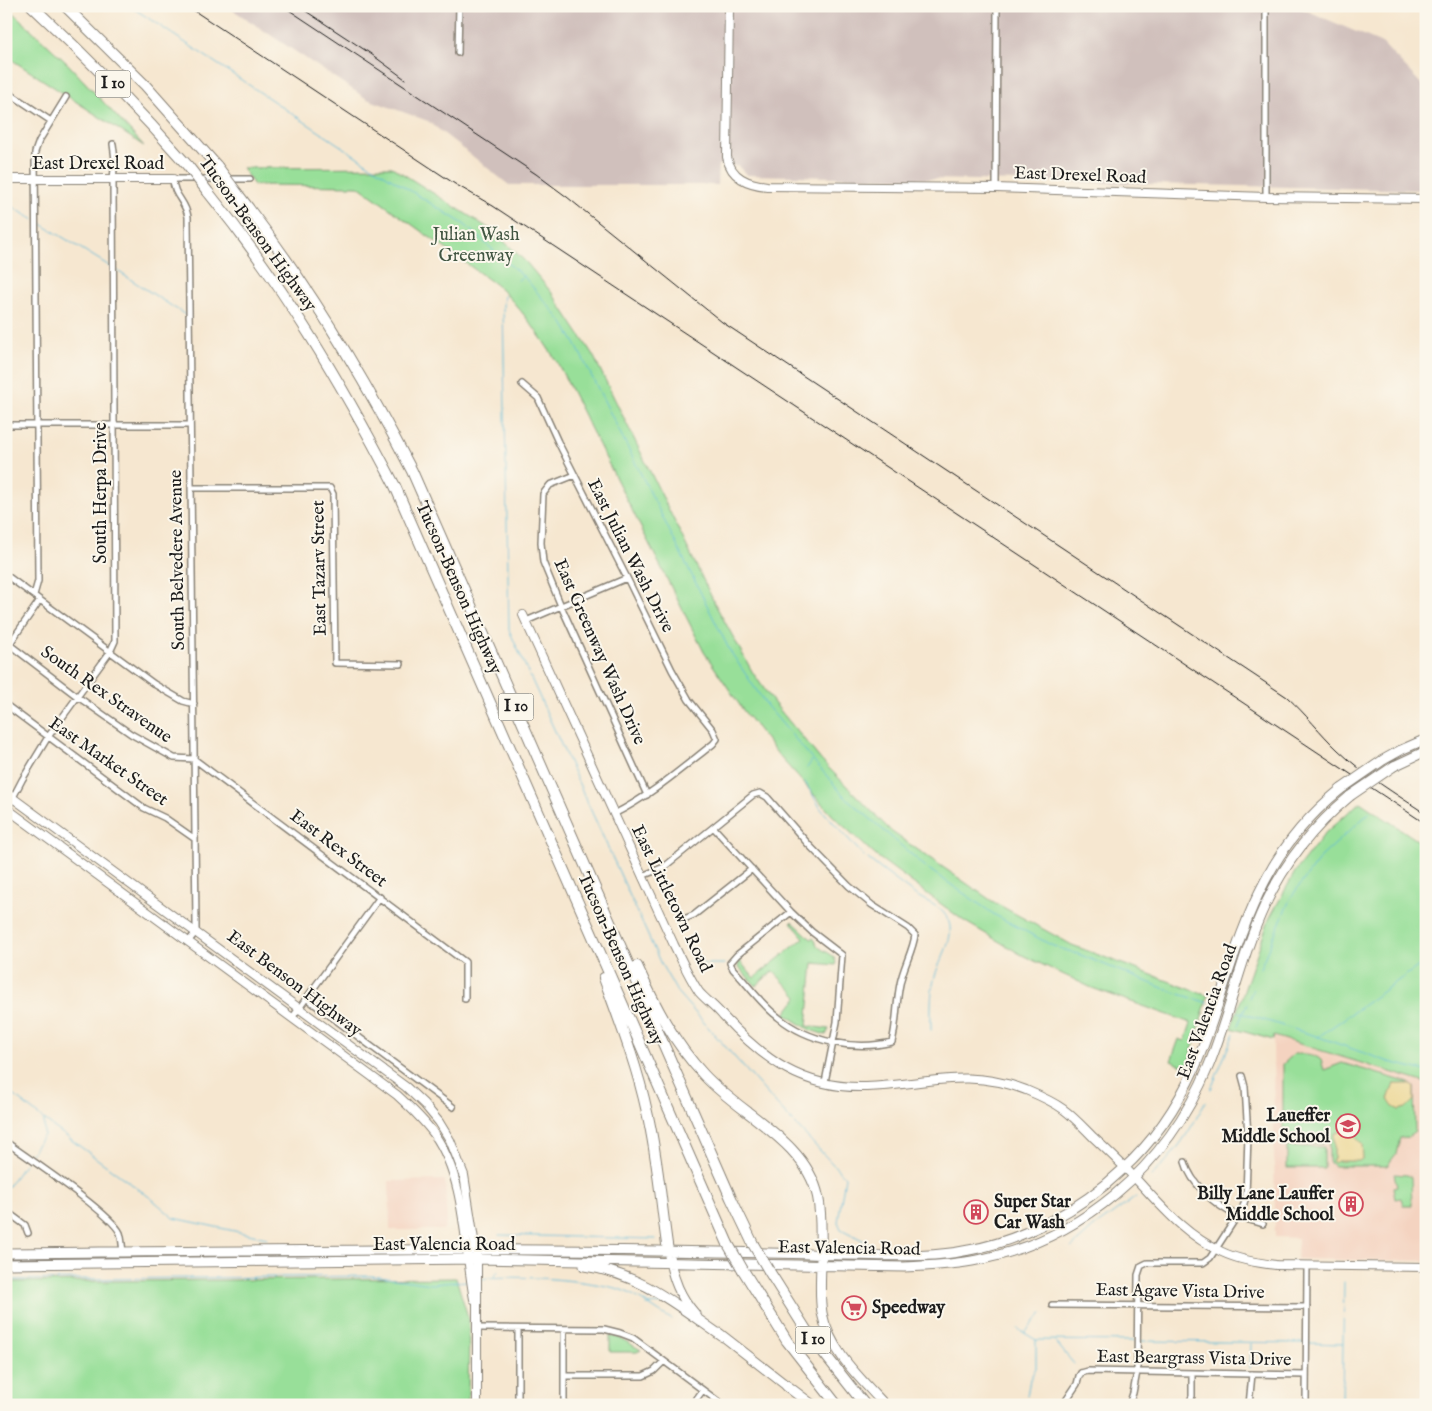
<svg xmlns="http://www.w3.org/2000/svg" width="1432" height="1411" font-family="'IM FELL English',serif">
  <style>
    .built { fill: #f4d3c0 }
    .industrial { fill: #d0c0bc }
    .green { fill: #98df99; stroke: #5a7e5a }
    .sand { fill: #eeda9e; stroke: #857b5d }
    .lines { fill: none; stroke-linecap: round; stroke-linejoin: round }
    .stream { stroke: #5bb8d9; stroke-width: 1 }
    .street-casing { stroke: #898276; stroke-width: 8 }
    .secondary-casing { stroke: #898276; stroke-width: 10 }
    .primary-casing { stroke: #898276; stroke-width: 11 }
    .highway-casing { stroke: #898276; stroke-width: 12 }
    .street { stroke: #fff; stroke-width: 5 }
    .secondary { stroke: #fff; stroke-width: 8 }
    .primary { stroke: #fff; stroke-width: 9 }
    .highway { stroke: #fff; stroke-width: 10 }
    .rail { stroke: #1c1c1c; stroke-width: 1 }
    .primary-bridge-casing { stroke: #898276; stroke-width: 11; stroke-linecap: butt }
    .highway-bridge-casing { stroke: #898276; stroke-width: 12; stroke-linecap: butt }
    .primary-bridge { stroke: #fff; stroke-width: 9 }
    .highway-bridge { stroke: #fff; stroke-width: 10 }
    .labels { text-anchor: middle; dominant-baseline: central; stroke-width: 4; stroke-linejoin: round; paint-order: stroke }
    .shield { fill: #fbf7ec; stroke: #5f5e5a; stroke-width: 1 }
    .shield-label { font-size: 16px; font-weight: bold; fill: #1c1c1c }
    .street-label { font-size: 18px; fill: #1c1c1c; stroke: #fbf7ec }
    .park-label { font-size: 18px; fill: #415642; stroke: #fbf7ec }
    .poi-label { font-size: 18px; font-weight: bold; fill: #1c1c1c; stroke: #fbf7ec; text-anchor: end }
  </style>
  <rect width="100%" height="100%" fill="#fbf7ec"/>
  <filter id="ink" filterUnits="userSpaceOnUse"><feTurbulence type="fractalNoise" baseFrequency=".02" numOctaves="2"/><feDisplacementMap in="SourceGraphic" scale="10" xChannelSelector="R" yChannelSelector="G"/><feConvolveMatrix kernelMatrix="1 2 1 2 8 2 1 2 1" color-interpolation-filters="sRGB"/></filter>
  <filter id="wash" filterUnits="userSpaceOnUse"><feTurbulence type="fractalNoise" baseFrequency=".0096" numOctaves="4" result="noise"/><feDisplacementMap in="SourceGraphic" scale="20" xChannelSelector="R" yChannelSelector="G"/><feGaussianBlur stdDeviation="1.12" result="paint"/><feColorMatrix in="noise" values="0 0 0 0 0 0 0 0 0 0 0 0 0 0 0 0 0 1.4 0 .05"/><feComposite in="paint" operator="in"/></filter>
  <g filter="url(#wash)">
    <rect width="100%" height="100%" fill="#f6e7d0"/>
    <path class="built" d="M 1273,1035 L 1426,1083 L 1426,1261 L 1297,1259 L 1298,1238 L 1275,1237 Z
      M 445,1180 L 447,1220 L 445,1227 L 442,1230 L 390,1230 L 389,1181 Z"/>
    <path class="industrial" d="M 227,6 L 1296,6 L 1382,43 L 1426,89 L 1426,190 L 747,175 L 738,166 L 718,165 L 717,185 L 509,185 L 428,121 L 367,99 Z"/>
    <path class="green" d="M 6,6 L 68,64 L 144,146 L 6,56 Z
      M 392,167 L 493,231 L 526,262 L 552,293 L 593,355 L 715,604 L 753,673 L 774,703 L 821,760 L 892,832 L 992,901 L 1072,945 L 1208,996 L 1187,1068 L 1171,1061 L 1179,1039 L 1185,1041 L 1191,1023 L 1092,988 L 1022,955 L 964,921 L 875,855 L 834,817 L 780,757 L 743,710 L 704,652 L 557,362 C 539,334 520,306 495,284 L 358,186 L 254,185 L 242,168 Z
      M 1360,802 L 1426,846 L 1426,1083 L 1274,1036 L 1273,1040 L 1231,1028 L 1269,919 L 1295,872 L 1326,832 Z
      M 792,921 L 811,939 L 813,938 C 815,940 816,942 817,945 C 823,953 836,952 836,965 L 813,963 L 807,1026 L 829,1029 L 826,1035 L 810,1030 L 785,1014 L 798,997 L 773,971 L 756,986 L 738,967 L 739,960 L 754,978 L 804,938 L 791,922 Z
      M 1294,1054 C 1304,1054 1313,1053 1321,1060 L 1324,1070 L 1342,1063 L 1409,1083 L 1414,1087 L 1415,1132 L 1408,1137 L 1400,1138 L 1396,1154 L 1387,1166 L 1334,1166 L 1329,1162 L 1329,1141 L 1323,1142 L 1323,1144 L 1290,1144 L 1290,1137 L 1285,1135 L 1283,1131 L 1283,1064 Z
      M 1287,1147 L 1324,1147 L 1324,1168 L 1287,1168 Z
      M 1394,1174 L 1407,1175 L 1411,1177 L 1412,1205 L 1403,1205 L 1401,1198 L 1395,1199 L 1393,1187 L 1397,1186 Z
      M 456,1278 L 469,1320 L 468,1405 L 6,1405 L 6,1282 Z
      M 610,1336 L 620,1338 L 641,1350 L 637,1352 L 610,1352 Z"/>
    <path class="sand" d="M 1394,1084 L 1410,1084 L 1414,1087 L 1414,1100 L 1406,1108 L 1399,1110 L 1394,1107 L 1388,1099 Z
      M 1341,1131 C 1350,1131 1356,1137 1362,1144 L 1363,1158 L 1359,1161 L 1337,1161 L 1335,1163 L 1332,1161 L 1334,1158 L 1334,1134 Z"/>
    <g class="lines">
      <path class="stream" d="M 130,6 L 365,162 L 465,225 L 526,279 L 563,323 L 576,345 L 730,651 L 767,706 L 844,796 L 927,868 L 995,915 L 1053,946 L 1078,954 L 1170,991 L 1208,1003
        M 6,203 L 34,220
        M 38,222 L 111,267
        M 116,270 L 187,316
        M 518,280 L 523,276
        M 504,296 L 503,303 L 509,630 L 660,962 L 677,992 L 777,1105 L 845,1177 L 838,1222 L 841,1229 L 870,1244
        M 807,768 L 813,759
        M 805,782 L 821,809 L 864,856
        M 868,859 C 883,871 898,882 914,894 C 923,900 935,904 943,912 C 962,933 938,959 934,980 C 930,997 931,1013 931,1030
        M 700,964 L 724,964
        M 1260,968 L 1291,897 L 1321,857 L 1369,813
        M 1249,998 L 1253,989
        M 1238,1012 L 1319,1037 L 1389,1062 L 1426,1071
        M 1238,1025 L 1247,1004
        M 1318,1037 L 1426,961
        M 6,1089 L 48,1123 L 152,1199 L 174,1218 L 267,1238
        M 1211,1089 L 1234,1033
        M 31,1154 L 44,1135 L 44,1121
        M 1151,1176 C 1175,1155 1191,1130 1205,1102
        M 6,1189 L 25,1163
        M 499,1235 L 656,1239
        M 1071,1248 L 1093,1228 L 1136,1197
        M 494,1277 L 499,1270
        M 481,1279 C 509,1274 604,1280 629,1293 C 643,1300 657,1311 671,1319
        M 6,1280 L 372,1276 L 432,1284 L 467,1281
        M 647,1305 L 661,1304
        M 1018,1329 L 1036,1340 L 1036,1368 L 1030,1379 L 1027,1396
        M 1025,1333 L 1042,1313
        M 1036,1340 L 1135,1341
        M 1054,1340 L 1074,1364
        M 1139,1341 L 1304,1343
        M 1308,1343 L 1343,1344
        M 1250,1368 L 1251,1344
        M 1342,1405 L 1344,1282"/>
    </g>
  </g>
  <g filter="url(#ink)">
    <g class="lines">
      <g class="street-casing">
        <path id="street" d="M 1266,6 L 1266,197
          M 458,53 L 459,6
          M 6,91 L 51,121
          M 996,188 L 997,6
          M 522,384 L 538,398 L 558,442 L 627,578 L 672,670 L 689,700 L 713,730 L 717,739 L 713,744 C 681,769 650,796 614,814
          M 6,425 L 190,425
          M 575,475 L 550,485 L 543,494 L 541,543 L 543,562 L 561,606 L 647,795
          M 191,488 L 330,488 L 333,494 L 335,663 L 401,664
          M 6,575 L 154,684 L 183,701 L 194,704
          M 34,595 L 38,581 L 35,152 L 39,141 L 66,97
          M 526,621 L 627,578
          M 6,642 L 78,697 L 131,734 L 174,758 L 194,759 L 465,962 L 465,999
          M 6,649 L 40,600
          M 6,705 L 144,808 L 165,818 L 195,839
          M 7,809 L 22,780 L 48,737 L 110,652 L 115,641 L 113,179 L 115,160 L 113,144
          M 714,828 L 791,912 L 812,932 L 842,955 L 837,1022 L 825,1082
          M 642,876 L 664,867 L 753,795 L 760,793 L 767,797 L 809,845 L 849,886 L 872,905 L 908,928 L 915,935 C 913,951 903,967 900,984 C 896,1003 897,1023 892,1042 C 855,1051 808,1042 778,1017 C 761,1004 748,985 733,969 L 730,963 L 737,955 L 791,912
          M 684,919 L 694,915 L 752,869
          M 188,942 L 196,932 L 196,922 L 188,217 C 186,201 173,196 173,179 L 250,179
          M 306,998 L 453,1107
          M 292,1018 L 380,897
          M 6,1142 C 28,1158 111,1213 120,1233 C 122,1239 122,1246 123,1252
          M 1185,1162 C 1191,1184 1216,1206 1236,1215 C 1245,1219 1254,1221 1263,1224
          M 6,1211 L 25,1225 L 28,1233
          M 1052,1305 L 1307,1307
          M 477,1328 L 604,1329 L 620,1333 L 633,1338 L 723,1405
          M 1081,1373 L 1088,1371 L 1306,1375
          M 564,1376 L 643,1376 L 654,1371 L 664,1361
          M 518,1405 L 518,1329
          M 564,1405 L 564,1329
          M 692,1405 L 703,1390
          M 1063,1405 L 1077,1384 L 1079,1376 L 1081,1373
          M 1129,1405 L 1133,1393 L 1137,1372 L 1138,1275 L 1141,1266 L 1147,1263 L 1203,1263 L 1210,1258 L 1243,1207 L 1246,1196 L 1248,1136 L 1245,1087 L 1242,1076
          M 1189,1405 L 1192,1396 L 1192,1373
          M 1249,1405 L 1252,1374
          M 1306,1405 L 1307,1266"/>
      </g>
      <g class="secondary-casing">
        <path id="secondary" d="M 729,6 L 727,157 C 731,178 748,184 767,186 L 996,188 L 1266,197 L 1426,199
          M 6,179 L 173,179
          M 523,615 L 674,945 C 682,961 689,977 699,992 C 706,1000 716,1007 723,1016 C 764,1060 803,1089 866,1087 C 926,1085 966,1067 1026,1090 C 1038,1095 1052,1101 1063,1109 C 1074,1117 1084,1128 1093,1137 C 1108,1151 1123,1165 1136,1179 C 1162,1207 1186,1236 1222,1252 C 1239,1260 1257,1263 1276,1265 L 1426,1267
          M 6,793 L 406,1087 L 424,1104 L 439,1122 L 450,1140 L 464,1175 L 477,1259 L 477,1405
          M 6,808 L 397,1095 C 410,1107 423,1119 434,1134 C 466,1179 464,1246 474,1299"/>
      </g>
      <g class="primary-casing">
        <path id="primary" d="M 1383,760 L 1401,750 L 1426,739
          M 1394,766 L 1426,751
          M 6,1253 C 224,1251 441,1248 659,1251 C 720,1252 781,1253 842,1255 C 884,1255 927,1259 969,1250 C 1024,1240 1081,1209 1122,1170 C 1153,1142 1178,1105 1195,1067 C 1221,1006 1234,939 1265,881 C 1283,846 1310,814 1341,789
          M 669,1256 C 673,1279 680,1297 695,1314
          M 821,1259 C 821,1277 819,1295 822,1313 C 829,1350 860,1378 885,1405
          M 6,1264 L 477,1259 L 904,1267 C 927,1266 949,1265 972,1261 C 1080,1242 1167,1167 1209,1065 C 1230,1013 1241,956 1265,905 C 1285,862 1314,826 1350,796
          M 584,1266 C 640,1273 678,1306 723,1337
          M 719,1333 L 787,1386"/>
      </g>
      <g class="highway-casing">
        <path id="highway" d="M 32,6 C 87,57 139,110 188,166
          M 65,6 L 145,85 L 217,166
          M 208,192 C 282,283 341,382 395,486 L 728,1244
          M 237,193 C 305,280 361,372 412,471 L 731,1198 L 753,1244
          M 637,966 C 655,1006 674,1043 704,1075 C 741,1115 806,1141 818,1197 C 822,1216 820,1236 821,1254
          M 604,978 C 620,1022 637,1066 647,1112 C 658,1158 661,1205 668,1251
          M 743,1270 L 787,1341 L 837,1405
          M 769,1271 L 808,1333 L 865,1405
          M 787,1386 L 812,1405"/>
      </g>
      <use href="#street" class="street"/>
      <use href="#secondary" class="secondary"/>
      <use href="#primary" class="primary"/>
      <use href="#highway" class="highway"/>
      <path class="rail" d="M 187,6 L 455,184 L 493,206 L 1426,824
        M 283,6 L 536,174 L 567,197 L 722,322 L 1287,697 C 1306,714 1320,733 1338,750 C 1364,775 1396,794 1426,814
        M 298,6 L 371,54 L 405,79"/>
      <g class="primary-bridge-casing">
        <path id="primary-bridge" d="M 1341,789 L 1383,760
          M 1350,796 L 1394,766"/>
      </g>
      <g class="highway-bridge-casing">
        <path id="highway-bridge" d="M 188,166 L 208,192
          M 217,166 L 237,193
          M 728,1244 L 743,1270
          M 753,1244 L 769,1271"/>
      </g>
      <use href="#primary-bridge" class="primary-bridge"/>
      <use href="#highway-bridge" class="highway-bridge"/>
    </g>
  </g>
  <defs>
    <g id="school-ring" transform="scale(1.25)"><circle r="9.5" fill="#fbf7ec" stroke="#d1495b" stroke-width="1.5"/><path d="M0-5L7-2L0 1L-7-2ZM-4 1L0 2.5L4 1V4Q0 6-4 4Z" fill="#d1495b"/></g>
    <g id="building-ring" transform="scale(1.25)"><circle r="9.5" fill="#fbf7ec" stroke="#d1495b" stroke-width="1.5"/><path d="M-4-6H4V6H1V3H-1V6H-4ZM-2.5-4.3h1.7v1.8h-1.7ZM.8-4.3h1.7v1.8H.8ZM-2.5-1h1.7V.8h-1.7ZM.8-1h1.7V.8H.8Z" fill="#d1495b"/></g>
    <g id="supermarket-ring" transform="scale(1.25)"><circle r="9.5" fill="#fbf7ec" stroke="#d1495b" stroke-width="1.5"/><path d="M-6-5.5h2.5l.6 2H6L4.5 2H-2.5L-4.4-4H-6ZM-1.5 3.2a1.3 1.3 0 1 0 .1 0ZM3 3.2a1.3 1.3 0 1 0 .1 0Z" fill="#d1495b"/></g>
  </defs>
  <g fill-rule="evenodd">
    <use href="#school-ring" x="1348" y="1126"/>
    <use href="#building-ring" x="1351" y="1204"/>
    <use href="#building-ring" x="976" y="1212"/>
    <use href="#supermarket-ring" x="854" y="1308"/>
  </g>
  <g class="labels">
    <g class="shield">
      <rect x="95.5" y="70.5" width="35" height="27" rx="4"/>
      <rect x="498.5" y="693.5" width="35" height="27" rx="4"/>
      <rect x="795.5" y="1326.5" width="35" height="27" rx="4"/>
    </g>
    <g class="shield-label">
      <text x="113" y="84">I 10</text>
      <text x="516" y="707">I 10</text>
      <text x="813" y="1340">I 10</text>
    </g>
    <g class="street-label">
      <text x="98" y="164">East Drexel Road</text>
      <text transform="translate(1080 176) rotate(2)">East Drexel Road</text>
      <text transform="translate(257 234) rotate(54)">Tucson–Benson Highway</text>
      <text transform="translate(101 493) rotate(-90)">South Herpa Drive</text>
      <text transform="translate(630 556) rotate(63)">East Julian Wash Drive</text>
      <text transform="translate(178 560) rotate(-91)">South Belvedere Avenue</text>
      <text transform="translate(320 568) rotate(-91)">East Tazarv Street</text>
      <text transform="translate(458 588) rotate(66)">Tucson–Benson Highway</text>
      <text transform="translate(599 652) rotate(66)">East Greenway Wash Drive</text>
      <text transform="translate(106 695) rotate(35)">South Rex Stravenue</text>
      <text transform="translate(108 762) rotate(35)">East Market Street</text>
      <text transform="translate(338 849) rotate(37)">East Rex Street</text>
      <text transform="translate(671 899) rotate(64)">East Littletown Road</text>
      <text transform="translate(620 959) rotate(66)">Tucson–Benson Highway</text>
      <text transform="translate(294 984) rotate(37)">East Benson Highway</text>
      <text transform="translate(1208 1012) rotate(-70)">East Valencia Road</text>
      <text x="444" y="1245">East Valencia Road</text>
      <text transform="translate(849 1249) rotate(1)">East Valencia Road</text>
      <text transform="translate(1180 1292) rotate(1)">East Agave Vista Drive</text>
      <text transform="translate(1194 1359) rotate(1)">East Beargrass Vista Drive</text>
    </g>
    <g class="park-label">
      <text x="476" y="235">Julian Wash<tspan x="476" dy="21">Greenway</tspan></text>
    </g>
    <g class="poi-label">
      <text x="1330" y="1116">Laueffer<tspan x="1330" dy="21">Middle School</tspan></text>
      <text x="1334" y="1194">Billy Lane Lauffer<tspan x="1334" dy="21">Middle School</tspan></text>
      <text x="994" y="1202" text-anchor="start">Super Star<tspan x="994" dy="21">Car Wash</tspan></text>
      <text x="872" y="1308" text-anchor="start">Speedway</text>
    </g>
  </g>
  <rect width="1432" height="1411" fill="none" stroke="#fbf7ec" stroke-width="25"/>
</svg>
